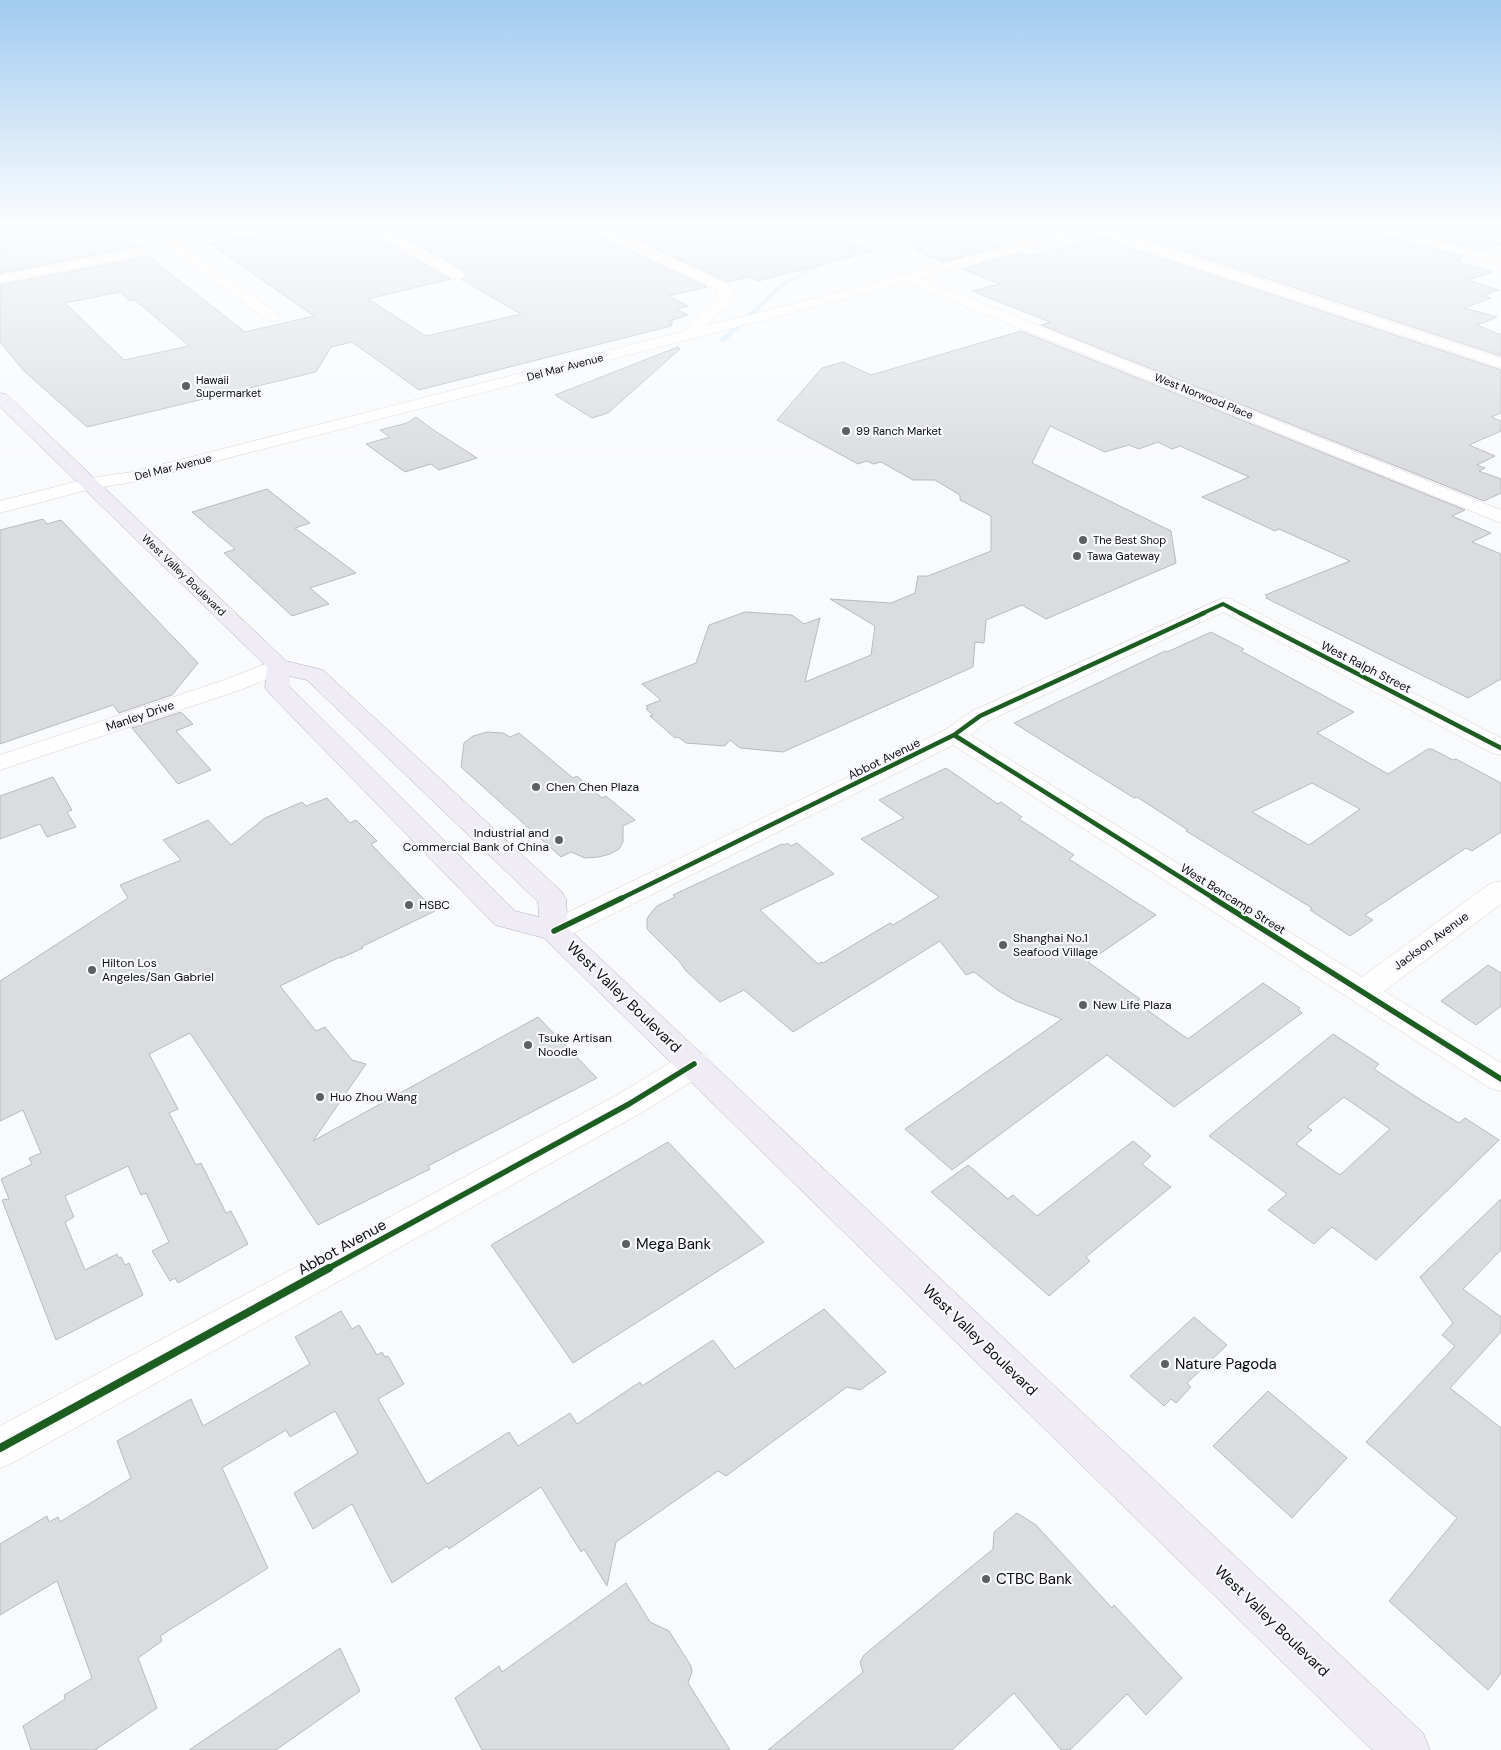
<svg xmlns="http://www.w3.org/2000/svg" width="1501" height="1750" font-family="'DM Sans',sans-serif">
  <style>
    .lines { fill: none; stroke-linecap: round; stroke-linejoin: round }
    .stream { stroke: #d6edfb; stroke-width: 4.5 }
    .building { fill: #dadce0; stroke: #b8babe; fill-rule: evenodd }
    .street-casing { stroke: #d4d5d9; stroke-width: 1 }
    .secondary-casing { stroke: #d4d5d9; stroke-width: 1 }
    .primary-casing { stroke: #b4b0c1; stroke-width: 1 }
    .street { fill: #fefeff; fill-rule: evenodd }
    .secondary { fill: #fefeff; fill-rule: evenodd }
    .primary { fill: #efecf6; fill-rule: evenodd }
    .cycleway-far3-casing { stroke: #f8f9fd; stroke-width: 5.5 }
    .cycleway-far2-casing { stroke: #f8f9fd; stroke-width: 7 }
    .cycleway-far1-casing { stroke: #f8f9fd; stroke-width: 9 }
    .cycleway-casing { stroke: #f8f9fd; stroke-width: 11 }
    .cycleway-far3 { stroke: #1b5e20; stroke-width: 4 }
    .cycleway-far2 { stroke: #1b5e20; stroke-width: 4.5 }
    .cycleway-far1 { stroke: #1b5e20; stroke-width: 5.5 }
    .cycleway { stroke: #1b5e20; stroke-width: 8 }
    .poi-dot { fill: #5e5f64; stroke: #f8f9fd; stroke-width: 2 }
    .labels { text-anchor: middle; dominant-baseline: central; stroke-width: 4.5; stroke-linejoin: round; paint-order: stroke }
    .far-street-label { font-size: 11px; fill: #0b0c12; stroke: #f8f9fd }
    .far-poi-label { font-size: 11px; fill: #0b0c12; stroke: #f8f9fd; text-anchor: start }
    .street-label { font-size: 12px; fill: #0b0c12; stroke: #f8f9fd }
    .poi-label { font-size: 12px; fill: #0b0c12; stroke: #f8f9fd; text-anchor: start }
    .near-street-label { font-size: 15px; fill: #0b0c12; stroke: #f8f9fd }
    .near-poi-label { font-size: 15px; fill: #0b0c12; stroke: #f8f9fd; text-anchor: start }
  </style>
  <rect width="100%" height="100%" fill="#f9fafc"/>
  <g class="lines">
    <path class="stream" d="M 851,250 L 909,226
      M 723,340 L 783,284 L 825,262"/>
  </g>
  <path class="building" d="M 21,226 L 114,226 L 139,246 L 0,273 L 0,229 Z
    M 185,226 L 247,226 L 198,235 Z
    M 283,226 L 363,226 L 365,231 L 451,279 L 368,299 L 426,336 L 521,314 L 462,280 L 467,276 L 464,270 L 383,226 L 585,226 L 587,231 L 707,287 L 668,296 L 688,306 L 676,309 L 688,315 L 669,321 L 673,323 L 670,323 L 672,325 L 670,325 L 671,326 L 419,390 L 352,342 L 331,347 L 316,372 L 87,427 L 24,371 L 0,342 L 0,285 L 151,256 L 160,264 L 158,264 L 245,332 L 314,316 L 210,244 L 275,232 ZM 120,292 L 130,301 L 135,300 L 189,346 L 124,360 L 65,303 Z
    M 607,226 L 832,226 L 833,235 L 873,251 L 758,281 L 748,277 L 728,282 Z
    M 915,226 L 1005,226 L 991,242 L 1002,246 L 943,262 L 914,250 Z
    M 1143,226 L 1367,226 L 1369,231 L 1463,257 L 1456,260 L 1461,261 L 1458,262 L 1492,272 L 1468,280 L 1498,290 L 1482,296 L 1491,298 L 1464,308 L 1497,317 L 1477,325 L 1501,335 L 1501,356 L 1123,231 Z
    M 1394,226 L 1493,226 L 1494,230 L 1475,236 L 1500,244 L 1481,251 Z
    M 1102,237 L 1127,247 L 1501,370 L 1501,413 L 1491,417 L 1501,421 L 1501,431 L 1469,445 L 1495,456 L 1477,465 L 1485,468 L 1479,471 L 1501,479 L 1501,493 L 1484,501 L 1041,325 L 1050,322 L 972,291 L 1000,284 L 962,269 L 1021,253 L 1029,256 Z
    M 1021,331 L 1465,510 L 1452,516 L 1491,533 L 1472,542 L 1501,554 L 1501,679 L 1468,698 L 1266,598 L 1268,597 L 1265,595 L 1350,561 L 1279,529 L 1275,531 L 1202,497 L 1249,477 L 1180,446 L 1172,449 L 1158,442 L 1139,449 L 1129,445 L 1105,452 L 1050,426 L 1032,463 L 1171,531 L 1176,563 L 1046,619 L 1022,605 L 986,620 L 984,643 L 975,642 L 973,667 L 783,752 L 740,748 L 730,740 L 725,746 L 686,743 L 678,737 L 675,738 L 650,716 L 653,715 L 646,709 L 648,708 L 646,706 L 661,700 L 642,684 L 696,663 L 709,625 L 745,612 L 792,615 L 804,624 L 820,618 L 805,682 L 871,655 L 875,626 L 830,599 L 891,603 L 915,593 L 918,576 L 928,576 L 991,551 L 991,516 L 960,500 L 960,495 L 935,480 L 913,480 L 881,462 L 873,464 L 867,461 L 858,464 L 777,420 L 822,368 L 843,362 L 871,375 Z
    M 678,347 L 680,349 L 608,413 L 592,418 L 555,395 Z
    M 416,417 L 432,429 L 477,458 L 439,470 L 431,464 L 405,472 L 366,444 L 390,437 L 380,430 L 407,423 Z
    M 267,489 L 310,523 L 295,528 L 356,573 L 310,588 L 329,604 L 292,616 L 224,553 L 235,549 L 192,512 Z
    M 43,519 L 47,524 L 61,520 L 198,663 L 172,695 L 119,713 L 113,705 L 0,744 L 0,530 Z
    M 1211,632 L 1244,649 L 1241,651 L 1354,712 L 1317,733 L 1388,774 L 1428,749 L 1432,749 L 1453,760 L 1456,759 L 1501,783 L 1501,832 L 1472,851 L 1466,848 L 1365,915 L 1373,920 L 1350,936 L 1310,910 L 1312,908 L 1186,831 L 1188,830 L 1137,797 L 1134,798 L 1014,723 L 1165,651 L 1167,652 ZM 1312,783 L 1360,809 L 1309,845 L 1252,812 Z
    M 181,712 L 193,724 L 176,731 L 211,770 L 178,784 L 132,728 Z
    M 487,732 L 503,733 L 510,737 L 519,733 L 573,778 L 577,776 L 602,798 L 606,796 L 635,820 L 623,826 L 623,842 L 619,849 L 610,854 L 599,857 L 585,858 L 571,852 L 561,857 L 461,767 L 464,743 L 473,736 Z
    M 946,768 L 998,804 L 1001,802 L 1022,817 L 1019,819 L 1074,855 L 1069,859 L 1156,915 L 1088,962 L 1140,999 L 1136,1002 L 1188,1039 L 1263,983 L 1300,1008 L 1298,1010 L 1302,1013 L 1174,1107 L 1107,1055 L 952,1170 L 905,1129 L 1062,1019 L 1016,1001 L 999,991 L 974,972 L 966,975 L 940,941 L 793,1032 L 744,990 L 720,1002 L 686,971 L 679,961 L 647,929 L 647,919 L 650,914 L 657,906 L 675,897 L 673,895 L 782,844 L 784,845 L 788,843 L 791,846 L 797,843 L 834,874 L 760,910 L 818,964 L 822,962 L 823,963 L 890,923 L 893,925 L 939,897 L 861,839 L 904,818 L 879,800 Z
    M 53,777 L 72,810 L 67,812 L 76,827 L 47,837 L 40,824 L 0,839 L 0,796 Z
    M 327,798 L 350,823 L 356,820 L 377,841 L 371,844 L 435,911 L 361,947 L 363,948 L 341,958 L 340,957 L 280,986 L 316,1031 L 325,1027 L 352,1060 L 366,1064 L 313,1141 L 538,1017 L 597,1078 L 428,1166 L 430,1169 L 318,1225 L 190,1033 L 149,1054 L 178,1109 L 169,1113 L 196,1165 L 201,1163 L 226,1213 L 231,1211 L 248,1244 L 178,1283 L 175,1278 L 170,1281 L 152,1251 L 169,1242 L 146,1193 L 141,1195 L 128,1166 L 65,1196 L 74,1217 L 65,1222 L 85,1270 L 117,1254 L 119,1258 L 121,1257 L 125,1265 L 129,1263 L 143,1295 L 56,1340 L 2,1200 L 9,1199 L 1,1179 L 32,1164 L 29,1158 L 41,1153 L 23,1110 L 0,1121 L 0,981 L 128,898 L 120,885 L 181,860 L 163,840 L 208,820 L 231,845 L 265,818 L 302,802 L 306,806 Z
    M 1488,965 L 1501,973 L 1501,1006 L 1476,1025 L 1441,1001 Z
    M 1333,1034 L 1379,1064 L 1374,1069 L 1421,1100 L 1459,1123 L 1465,1118 L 1499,1140 L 1376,1260 L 1332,1227 L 1314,1244 L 1268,1210 L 1287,1194 L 1209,1136 ZM 1344,1097 L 1390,1129 L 1340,1175 L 1296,1144 L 1312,1130 L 1307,1127 Z
    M 1133,1141 L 1151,1156 L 1142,1164 L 1171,1187 L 1086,1257 L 1090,1261 L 1049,1296 L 931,1192 L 968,1165 L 1008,1199 L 1013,1195 L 1037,1216 Z
    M 668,1142 L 764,1242 L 573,1363 L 491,1245 Z
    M 1501,1199 L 1501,1250 L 1463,1289 L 1501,1317 L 1501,1332 L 1450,1388 L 1501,1428 L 1501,1673 L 1488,1690 L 1389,1601 L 1457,1518 L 1366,1442 L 1455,1346 L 1442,1335 L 1453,1323 L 1420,1277 Z
    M 824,1309 L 886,1372 L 860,1390 L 847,1387 L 726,1476 L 718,1471 L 616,1542 L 607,1586 L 584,1549 L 581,1552 L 541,1487 L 449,1549 L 447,1546 L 392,1583 L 352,1504 L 313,1529 L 294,1493 L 358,1453 L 335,1411 L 290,1437 L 286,1430 L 222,1468 L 268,1568 L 160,1636 L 162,1641 L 138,1658 L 157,1708 L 95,1750 L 31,1750 L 23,1726 L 65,1699 L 64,1695 L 92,1678 L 57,1581 L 0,1615 L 0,1544 L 47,1516 L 49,1522 L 58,1517 L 60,1522 L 131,1478 L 117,1441 L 191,1399 L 203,1426 L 310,1364 L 295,1337 L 341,1311 L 352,1329 L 359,1325 L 377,1355 L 382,1352 L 385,1357 L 388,1356 L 404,1384 L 378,1399 L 427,1484 L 509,1432 L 518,1446 L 570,1413 L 577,1424 L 640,1382 L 642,1386 L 713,1340 L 735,1369 Z
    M 1194,1317 L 1227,1345 L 1187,1383 L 1191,1387 L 1176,1403 L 1171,1399 L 1164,1406 L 1130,1376 Z
    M 1268,1391 L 1347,1458 L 1292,1518 L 1213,1446 Z
    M 1017,1513 L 1036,1525 L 1112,1608 L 1114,1605 L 1182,1678 L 1146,1715 L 1127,1694 L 1070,1750 L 1061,1750 L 1014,1693 L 952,1750 L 768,1750 L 863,1672 L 860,1662 L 864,1655 L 993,1549 L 994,1532 Z
    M 626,1583 L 650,1622 L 669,1631 L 691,1666 L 692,1672 L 688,1683 L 730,1750 L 482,1750 L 455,1698 L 499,1666 L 502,1672 Z
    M 340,1648 L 360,1691 L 276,1750 L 189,1750 Z"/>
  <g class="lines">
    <g class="street-casing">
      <path id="street" d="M 256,226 L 281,226 L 275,230 L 184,247 L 279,315 L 281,318 L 279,321 L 269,321 L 171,250 L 0,283 L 0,275 Z
        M 365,226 L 380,226 L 463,272 L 465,275 L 463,278 L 453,278 L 366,229 Z
        M 587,226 L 603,226 L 730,285 L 734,296 L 729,304 L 694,337 L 684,337 L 681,334 L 684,331 L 718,298 L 718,290 L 588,229 Z
        M 839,226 L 856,226 L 861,230 L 855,234 L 840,229 Z
        M 1087,226 L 1104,226 L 1138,239 L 1501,358 L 1501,368 L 1128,245 L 1088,229 Z
        M 1369,226 L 1388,226 L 1501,258 L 1501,266 L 1370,229 Z
        M 906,273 L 1501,510 L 1501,523 L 901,280 L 899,277 L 901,274 Z
        M 1223,598 L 1231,599 L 1501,738 L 1501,755 L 1492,753 L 1223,612 L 988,721 L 970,735 L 1362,977 L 1491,883 L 1501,881 L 1501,904 L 1384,991 L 1501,1063 L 1501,1091 L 1490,1088 L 953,745 L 564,938 L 554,941 L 544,938 L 540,931 L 544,924 L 945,730 L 972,711 Z
        M 278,659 L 286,661 L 289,666 L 286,671 L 243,689 L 0,770 L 0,755 L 227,679 Z
        M 694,1052 L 705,1055 L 710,1064 L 705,1073 L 641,1113 L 14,1462 L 0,1468 L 0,1426 L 617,1095 L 683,1055 Z"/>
    </g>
    <g class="secondary-casing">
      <path id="secondary" d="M 1082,226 L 1102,226 L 1101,229 L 830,303 L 139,481 L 91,489 L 0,513 L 0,501 L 90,478 L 132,472 L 820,297 Z"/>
    </g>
    <g class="primary-casing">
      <path id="primary" d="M 0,393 L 6,394 L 286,661 L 323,670 L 562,892 L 566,899 L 568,928 L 1423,1733 L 1430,1750 L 1372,1750 L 544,938 L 495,925 L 269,693 L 265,688 L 267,667 L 0,407 ZM 289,676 L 307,680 L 538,902 L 539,917 L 515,911 L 289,686 Z"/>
    </g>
    <use href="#street" class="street"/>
    <use href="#secondary" class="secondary"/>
    <use href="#primary" class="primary"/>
    <g class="cycleway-far3-casing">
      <path id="cycleway-far3" d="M 1201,614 L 1223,604 L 1242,614"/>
    </g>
    <g class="cycleway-far2-casing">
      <path id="cycleway-far2" d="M 1240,613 L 1501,748
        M 954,735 L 1215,899
        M 620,899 L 954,735 L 980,716 L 1204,613"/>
    </g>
    <g class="cycleway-far1-casing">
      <path id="cycleway-far1" d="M 1213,898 L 1501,1079
        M 554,931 L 622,898
        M 327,1269 L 629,1104 L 694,1064"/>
    </g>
    <g class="cycleway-casing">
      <path id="cycleway" d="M 0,1448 L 329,1268"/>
    </g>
    <use href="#cycleway-far3" class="cycleway-far3"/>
    <use href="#cycleway-far2" class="cycleway-far2"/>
    <use href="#cycleway-far1" class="cycleway-far1"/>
    <use href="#cycleway" class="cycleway"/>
  </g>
  <linearGradient id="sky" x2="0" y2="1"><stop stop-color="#a1cbf0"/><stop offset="0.48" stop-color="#fcfdfe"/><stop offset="1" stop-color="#fcfdfe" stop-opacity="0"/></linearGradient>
  <rect width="1501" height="471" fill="url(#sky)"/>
  <g class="poi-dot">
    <circle cx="186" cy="386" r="5"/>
    <circle cx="846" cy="431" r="5"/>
    <circle cx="1083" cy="540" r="5"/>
    <circle cx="1077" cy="556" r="5"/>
    <circle cx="536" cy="787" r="5"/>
    <circle cx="559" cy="840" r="5"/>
    <circle cx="409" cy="905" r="5"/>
    <circle cx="1003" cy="945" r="5"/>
    <circle cx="92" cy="970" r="5"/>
    <circle cx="1083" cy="1005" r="5"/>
    <circle cx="528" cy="1045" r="5"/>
    <circle cx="320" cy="1097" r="5"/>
    <circle cx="626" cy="1244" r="5"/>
    <circle cx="1165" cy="1364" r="5"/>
    <circle cx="986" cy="1579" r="5"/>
  </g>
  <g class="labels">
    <g class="far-street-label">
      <text transform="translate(565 367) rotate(-15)">Del Mar Avenue</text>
      <text transform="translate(1204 396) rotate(22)">West Norwood Place</text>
      <text transform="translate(173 467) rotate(-14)">Del Mar Avenue</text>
      <text transform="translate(184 575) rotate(44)">West Valley Boulevard</text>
    </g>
    <g class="far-poi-label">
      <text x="196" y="380">Hawaii<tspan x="196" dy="13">Supermarket</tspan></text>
      <text x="856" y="431">99 Ranch Market</text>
      <text x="1093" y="540">The Best Shop</text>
      <text x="1087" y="556">Tawa Gateway</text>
    </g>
    <g class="street-label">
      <text transform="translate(1366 667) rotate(27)">West Ralph Street</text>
      <text transform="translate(140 716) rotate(-19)">Manley Drive</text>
      <text transform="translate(884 759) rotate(-26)">Abbot Avenue</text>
      <text transform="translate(1233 899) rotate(32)">West Bencamp Street</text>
      <text transform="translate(1431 941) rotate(-36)">Jackson Avenue</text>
    </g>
    <g class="poi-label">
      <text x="546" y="787">Chen Chen Plaza</text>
      <text x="549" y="833" text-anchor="end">Industrial and<tspan x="549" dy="14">Commercial Bank of China</tspan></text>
      <text x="419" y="905">HSBC</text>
      <text x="1013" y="938">Shanghai No.1<tspan x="1013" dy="14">Seafood Village</tspan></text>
      <text x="102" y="963">Hilton Los<tspan x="102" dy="14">Angeles/San Gabriel</tspan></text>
      <text x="1093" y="1005">New Life Plaza</text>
      <text x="538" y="1038">Tsuke Artisan<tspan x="538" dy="14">Noodle</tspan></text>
      <text x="330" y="1097">Huo Zhou Wang</text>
    </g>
    <g class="near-street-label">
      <text transform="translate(624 997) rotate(44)">West Valley Boulevard</text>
      <text transform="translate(342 1247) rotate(-29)">Abbot Avenue</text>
      <text transform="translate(980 1340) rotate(44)">West Valley Boulevard</text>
      <text transform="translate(1272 1621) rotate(44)">West Valley Boulevard</text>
    </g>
    <g class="near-poi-label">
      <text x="636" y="1244">Mega Bank</text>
      <text x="1175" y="1364">Nature Pagoda</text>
      <text x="996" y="1579">CTBC Bank</text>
    </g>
  </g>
</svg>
